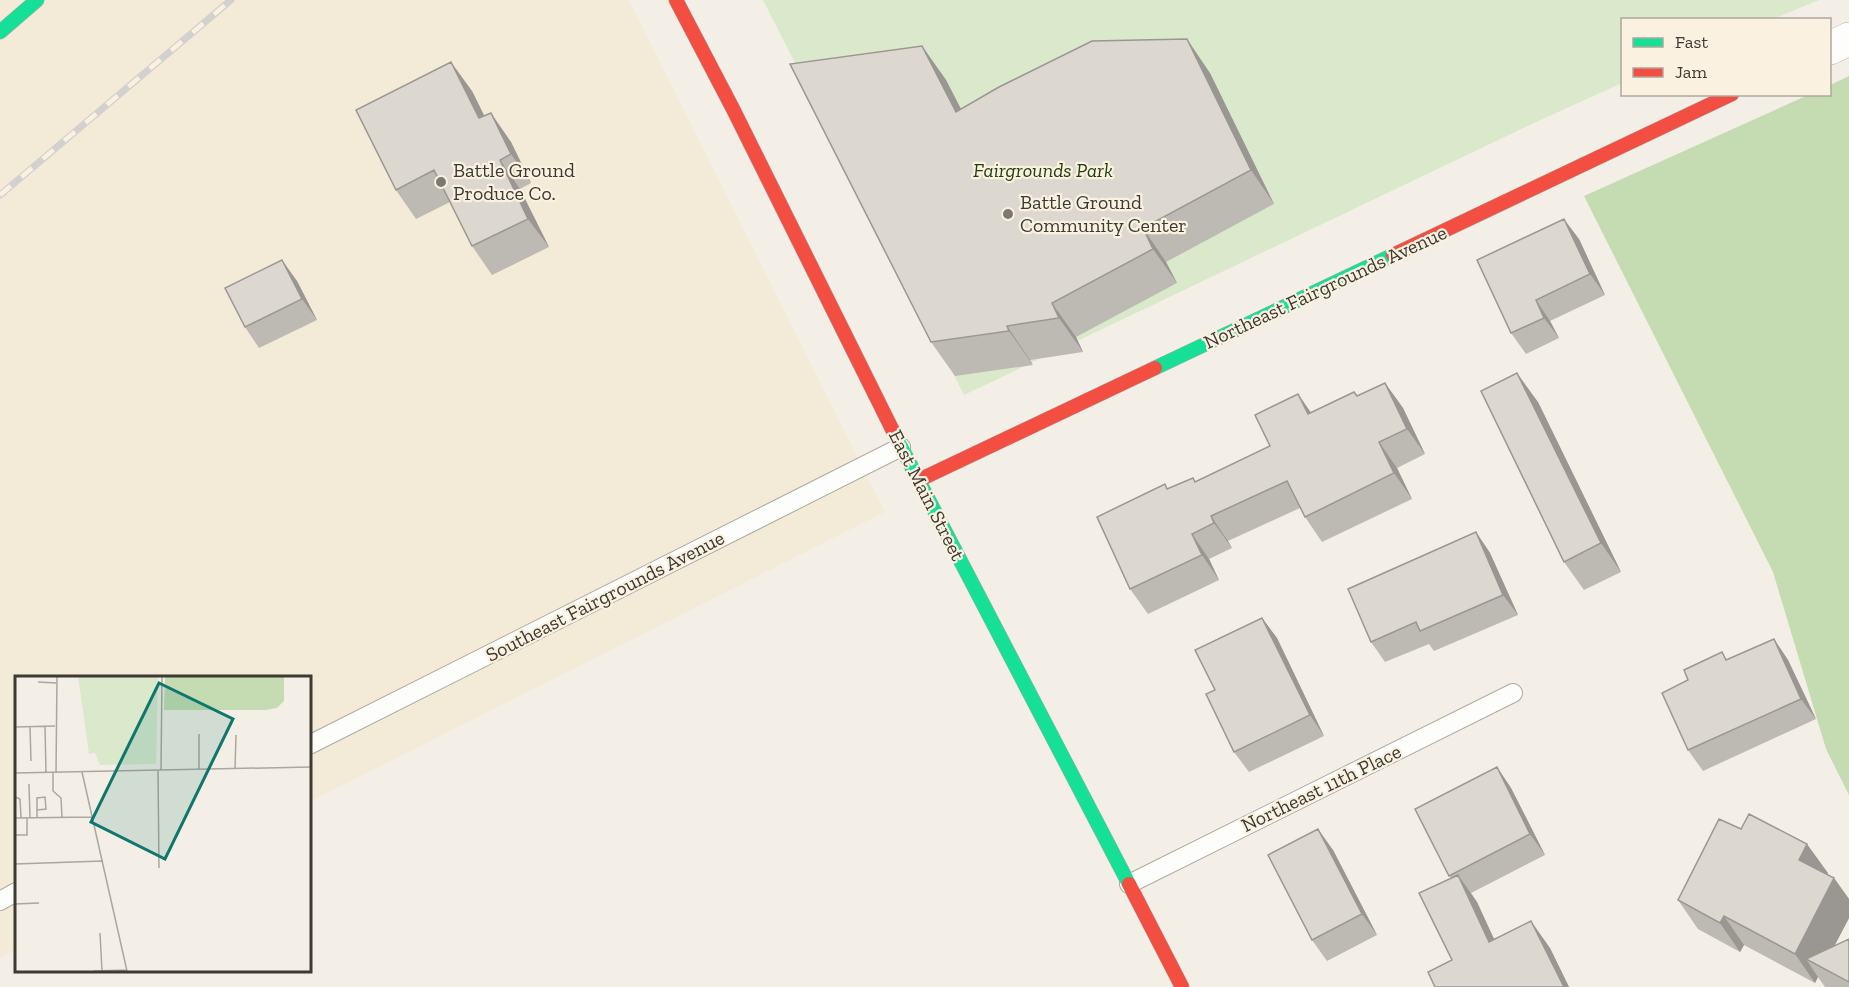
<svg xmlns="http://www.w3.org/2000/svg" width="1849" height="987" font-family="'Zilla Slab',serif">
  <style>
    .built { fill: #f3ead8 }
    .green { fill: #dae8cc }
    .forest { fill: #c5dcb2 }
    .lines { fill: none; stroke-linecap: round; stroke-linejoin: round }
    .lane-casing { stroke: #aeaaa3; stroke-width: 20 }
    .street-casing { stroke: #aeaaa3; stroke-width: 34 }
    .fast-casing { stroke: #aeaaa3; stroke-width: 15 }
    .jam-casing { stroke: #aeaaa3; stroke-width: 15 }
    .lane { stroke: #fdfdfb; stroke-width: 18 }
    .street { stroke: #fdfdfb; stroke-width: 33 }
    .fast { stroke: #16e098; stroke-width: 14 }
    .jam { stroke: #f24e42; stroke-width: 14 }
    .rail-casing { stroke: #d3d1ce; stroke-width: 7 }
    .rail { stroke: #faf1e0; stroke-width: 4.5; stroke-dasharray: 14; stroke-linecap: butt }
    .wall { fill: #bdbab3 }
    .shaded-wall { fill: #9a9792 }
    .building { fill: #dcd8d0; stroke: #9a9792; stroke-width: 1.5 }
    .poi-dot { fill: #7d7972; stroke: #faf1e0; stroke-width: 2 }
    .labels { text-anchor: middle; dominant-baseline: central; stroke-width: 4.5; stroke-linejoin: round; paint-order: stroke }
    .poi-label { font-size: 20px; fill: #3d3a33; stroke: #faf1e0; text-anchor: start }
    .park-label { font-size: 20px; font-style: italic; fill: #223f10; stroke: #faf1e0 }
    .street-label { font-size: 20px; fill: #3d3a33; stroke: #faf1e0 }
    .inset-road { fill: none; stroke: #aba79e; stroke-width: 1.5 }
    .view { fill: #0f766e; fill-opacity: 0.15; stroke: #0f766e; stroke-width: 3 }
    .inset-edge { fill: none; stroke: #3d3a33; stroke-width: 3 }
  </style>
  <rect width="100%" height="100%" fill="#f4efe6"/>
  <path class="built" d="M 0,0 L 629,0 L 885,512 L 309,802 L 309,678 L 16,678 L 16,950 L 0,958 Z"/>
  <path class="green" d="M 763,0 L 1819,0 L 1773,19 L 1622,20 L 1622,83 L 1534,123 L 964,395 Z"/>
  <path class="forest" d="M 1849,76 L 1849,795 L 1826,749 L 1773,572 L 1584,196 L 1808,95 L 1830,94 L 1830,85 Z"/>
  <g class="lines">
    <g class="lane-casing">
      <path id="lane" d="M 309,745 L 901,447
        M 1129,884 L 1513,693
        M 0,901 L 16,892"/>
    </g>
    <g class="street-casing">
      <path id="street" d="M 1830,48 L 1849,39"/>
    </g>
    <g class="fast-casing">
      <path id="fast" d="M 0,32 L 37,0
        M 1155,368 L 1393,255
        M 897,439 L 1129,884"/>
    </g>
    <g class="jam-casing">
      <path id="jam" d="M 676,0 L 733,109 L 897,439
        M 1393,255 L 1732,94
        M 919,480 L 1155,368
        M 1129,884 L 1182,987"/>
    </g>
    <use href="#lane" class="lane"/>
    <use href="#street" class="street"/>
    <use href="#fast" class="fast"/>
    <use href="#jam" class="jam"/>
    <g class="rail-casing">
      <path id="rail" d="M 0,195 L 231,0"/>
    </g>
    <use href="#rail" class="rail"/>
  </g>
  <path class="wall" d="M 922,46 L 946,80 L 961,109 L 1210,73 L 1274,204 L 1166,262 L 1177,283 L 1076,337 L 1083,352 L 1030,360 L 1033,365 L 955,376 L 931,342 Z
    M 472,91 L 484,116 L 511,142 L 531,183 L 520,189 L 549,247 L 492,275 L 472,246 L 450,202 L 416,219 L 396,190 Z
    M 1579,239 L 1605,295 L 1550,321 L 1559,338 L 1526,354 L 1511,333 Z
    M 297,281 L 317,320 L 259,348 L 245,327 Z
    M 1385,383 L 1403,408 L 1425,454 L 1397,468 L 1412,499 L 1322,542 L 1305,517 L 1300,508 L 1228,541 L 1232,548 L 1209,559 L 1219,580 L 1148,614 L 1130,589 L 1193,478 L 1196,482 L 1270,446 L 1298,394 L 1311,413 L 1354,392 L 1358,396 Z
    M 1538,402 L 1621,572 L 1584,590 L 1564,562 Z
    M 1476,532 L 1490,553 L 1518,615 L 1434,651 L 1429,644 L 1385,662 L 1371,642 Z
    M 1262,618 L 1277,638 L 1324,736 L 1249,772 L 1234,752 Z
    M 1774,639 L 1788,660 L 1816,719 L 1703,771 L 1688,750 L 1688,680 L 1728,659 Z
    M 1497,767 L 1511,788 L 1545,855 L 1471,893 L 1477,902 L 1494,940 L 1550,948 L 1569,987 L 1435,987 L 1452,960 L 1451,878 L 1449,876 Z
    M 1333,850 L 1377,935 L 1327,961 L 1312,940 Z
    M 1828,873 L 1827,874 L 1834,878 L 1849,899 L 1849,918 L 1834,946 L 1849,939 L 1849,987 L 1825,987 L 1818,977 L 1815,983 L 1744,945 L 1740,952 L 1698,929 L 1678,900 Z"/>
  <path class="shaded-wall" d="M 1187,39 L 1210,73 L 1274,204 L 1251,170 Z
    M 922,46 L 946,80 L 980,146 L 956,112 Z
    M 451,62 L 472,91 L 500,147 L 479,118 Z
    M 491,113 L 511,142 L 531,183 L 511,154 Z
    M 500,160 L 520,189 L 549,247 L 528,219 Z
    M 1564,219 L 1579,239 L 1605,295 L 1590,274 Z
    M 1143,228 L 1166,262 L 1177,283 L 1153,249 Z
    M 282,260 L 297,281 L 317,320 L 302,299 Z
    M 1536,300 L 1550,321 L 1559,338 L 1544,318 Z
    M 1052,303 L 1076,337 L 1083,352 L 1059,318 Z
    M 1007,326 L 1030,360 L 1033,365 L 1009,331 Z
    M 1517,373 L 1538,402 L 1621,572 L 1601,543 Z
    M 1385,383 L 1403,408 L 1425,454 L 1407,429 Z
    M 1298,394 L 1316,420 L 1308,414 Z
    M 1379,442 L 1397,468 L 1412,499 L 1394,473 Z
    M 1211,516 L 1228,541 L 1232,548 L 1214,523 Z
    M 1476,532 L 1490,553 L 1518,615 L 1503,595 Z
    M 1192,534 L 1209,559 L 1219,580 L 1202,555 Z
    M 1262,618 L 1277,638 L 1324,736 L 1310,715 Z
    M 1774,639 L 1788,660 L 1816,719 L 1801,699 Z
    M 1497,767 L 1511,788 L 1545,855 L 1530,834 Z
    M 1318,829 L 1333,850 L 1377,935 L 1362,914 Z
    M 1807,844 L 1828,873 L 1820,889 L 1799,860 Z
    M 1458,875 L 1477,902 L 1508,969 L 1489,942 Z
    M 1834,878 L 1849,899 L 1849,918 L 1823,968 L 1806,959 L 1818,977 L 1815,983 L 1795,954 Z
    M 1724,916 L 1744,945 L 1740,952 L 1720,923 Z
    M 1531,921 L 1550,948 L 1569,987 L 1564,987 Z"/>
  <path class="building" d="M 1187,39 L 1251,170 L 1143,228 L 1153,249 L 1052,303 L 1059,318 L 1007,326 L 1009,331 L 931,342 L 790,64 L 922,46 L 956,112 L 999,87 L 1092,41 Z
    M 451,62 L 479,118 L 491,113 L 511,154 L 500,160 L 528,219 L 472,246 L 434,170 L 396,190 L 356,110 Z
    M 1564,219 L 1590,274 L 1536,300 L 1544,318 L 1511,333 L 1477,260 Z
    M 282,260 L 302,299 L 245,327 L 225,288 Z
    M 1517,373 L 1601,543 L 1564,562 L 1481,391 Z
    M 1385,383 L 1407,429 L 1379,442 L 1394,473 L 1305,517 L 1287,481 L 1211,516 L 1214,523 L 1192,534 L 1202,555 L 1130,589 L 1097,517 L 1165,484 L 1167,489 L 1193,478 L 1195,482 L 1270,446 L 1255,415 L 1298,394 L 1308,414 L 1354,392 L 1357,396 Z
    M 1476,532 L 1503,595 L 1420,631 L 1416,622 L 1371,642 L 1348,589 Z
    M 1262,618 L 1310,715 L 1234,752 L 1206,694 L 1215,690 L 1195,650 Z
    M 1774,639 L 1801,699 L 1688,750 L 1662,693 L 1688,680 L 1684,670 L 1722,652 L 1726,660 Z
    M 1497,767 L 1530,834 L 1449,876 L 1415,809 Z
    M 1749,814 L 1807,844 L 1799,860 L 1834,878 L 1795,954 L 1724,916 L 1720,923 L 1678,900 L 1719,819 L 1741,829 Z
    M 1318,829 L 1362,914 L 1312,940 L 1268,855 Z
    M 1458,875 L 1489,942 L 1531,921 L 1564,987 L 1435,987 L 1428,972 L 1452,960 L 1419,893 Z
    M 1849,939 L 1849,982 L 1806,959 Z"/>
  <g class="poi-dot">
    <circle cx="441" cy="182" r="6"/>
    <circle cx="1008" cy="214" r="6"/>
  </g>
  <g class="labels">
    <g class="poi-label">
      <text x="453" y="170">Battle Ground<tspan x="453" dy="23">Produce Co.</tspan></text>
      <text x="1020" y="202">Battle Ground<tspan x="1020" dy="23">Community Center</tspan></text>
    </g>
    <g class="park-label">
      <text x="1043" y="170">Fairgrounds Park</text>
    </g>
    <g class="street-label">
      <text transform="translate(1325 287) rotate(-25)">Northeast Fairgrounds Avenue</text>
      <text transform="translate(927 495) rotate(63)">East Main Street</text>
      <text transform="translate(605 596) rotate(-27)">Southeast Fairgrounds Avenue</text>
      <text transform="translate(1321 788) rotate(-26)">Northeast 11th Place</text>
    </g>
  </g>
  <g transform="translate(15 676)">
    <rect width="296" height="296" fill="#f4efe6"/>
    <path d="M 63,0 L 143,0 L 141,88 L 85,89 L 80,77 L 74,78 Z" fill="#dae8cc"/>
    <path d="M 150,0 L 269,0 L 269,25 L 262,32 L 251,34 L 149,34 Z" fill="#c5dcb2"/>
    <path class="inset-road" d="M 23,6 L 41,7M 30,50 L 31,97M 0,51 L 40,50M 15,51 L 16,85M 184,58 L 184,94M 220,93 L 221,59M 146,94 L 147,0M 143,95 L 144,192M 67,96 L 112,295M 0,97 L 296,91M 38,97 L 38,115 L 46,122 L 47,141M 41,97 L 42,0M 14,108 L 15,142M 0,121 L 5,123 L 6,142M 22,134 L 31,133 L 30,121 L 22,122 L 22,142M 0,142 L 77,141M 0,159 L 12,159 L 12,142M 0,188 L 88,185M 0,228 L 24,227M 85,257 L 87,295M 79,295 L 112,294"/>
    <path class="view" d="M 144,7 L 218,43 L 150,183 L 76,146 Z"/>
    <rect width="296" height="296" class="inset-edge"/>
  </g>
  <rect x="1621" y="18" width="210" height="78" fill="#faf1e0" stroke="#aea89b" stroke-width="1.5"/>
  <rect x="1633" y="38" width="30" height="9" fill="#16e098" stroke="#aea89b" stroke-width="1.5"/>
  <text x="1675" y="48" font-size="18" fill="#3d3a33">Fast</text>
  <rect x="1633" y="68" width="30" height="9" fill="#f24e42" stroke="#aea89b" stroke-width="1.5"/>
  <text x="1675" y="78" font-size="18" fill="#3d3a33">Jam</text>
</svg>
